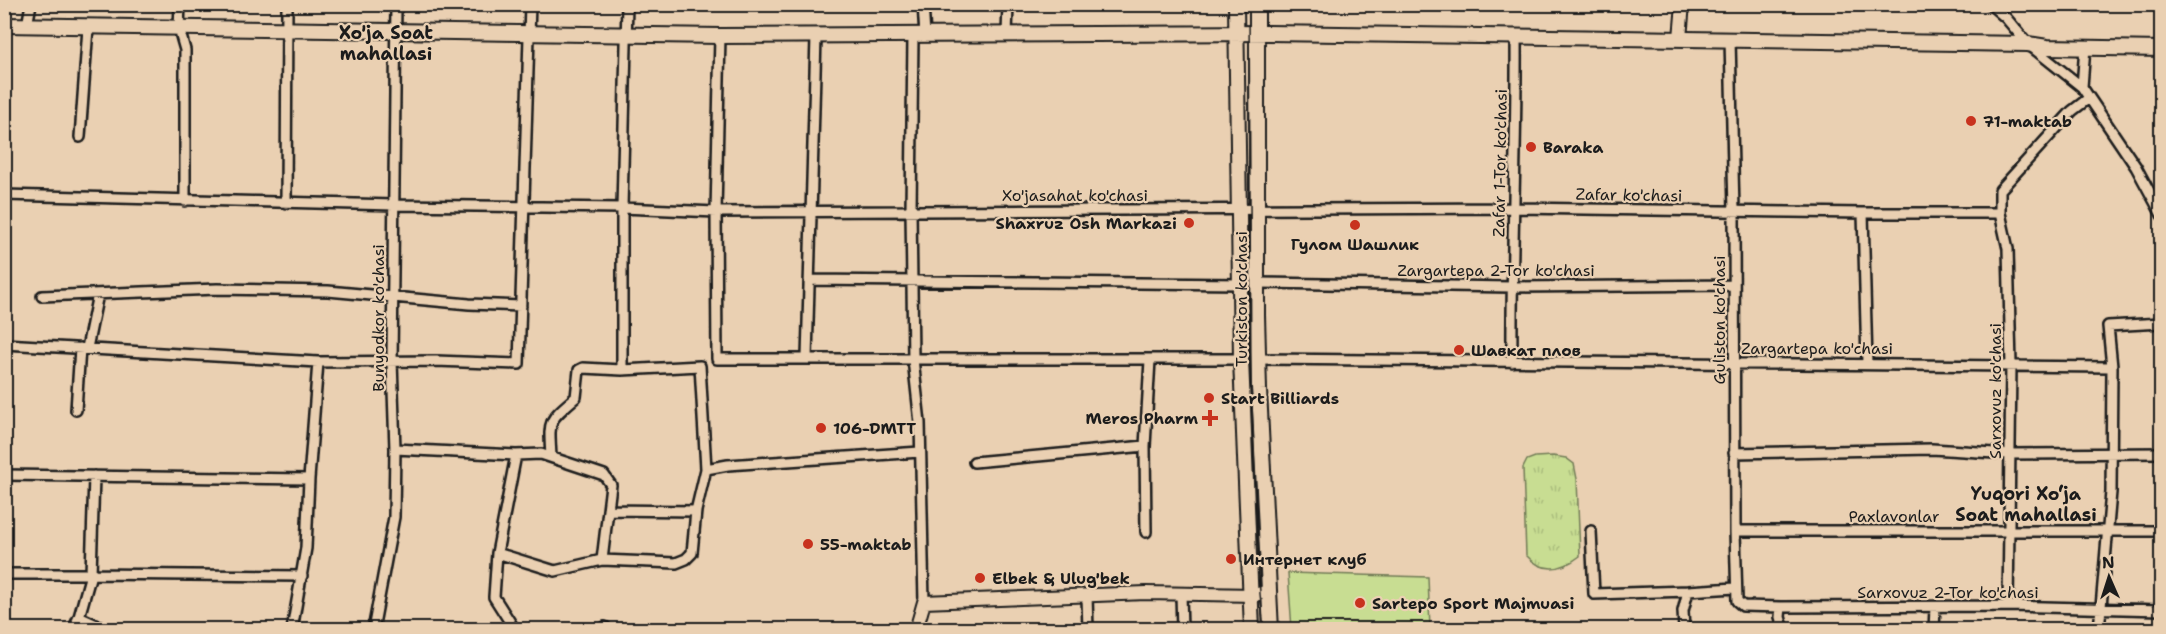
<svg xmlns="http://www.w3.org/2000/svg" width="2166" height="634" font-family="'Shantell Sans',sans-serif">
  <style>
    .grass { fill: url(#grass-tufts); stroke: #727c57; stroke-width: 1.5 }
    .garden { fill: #c8dd92; stroke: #727c57; stroke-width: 1.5 }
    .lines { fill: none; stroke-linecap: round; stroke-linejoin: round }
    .minor-casing { stroke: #1c1c1c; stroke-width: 14 }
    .tertiary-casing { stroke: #1c1c1c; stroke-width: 16 }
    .secondary-casing { stroke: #1c1c1c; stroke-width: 18 }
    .minor { stroke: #ead0b2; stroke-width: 9 }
    .tertiary { stroke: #ead0b2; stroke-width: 12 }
    .secondary { stroke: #ead0b2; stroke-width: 14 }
    .tram { stroke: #1c1c1c; stroke-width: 1.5 }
    .poi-dot { fill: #c8321e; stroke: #ead0b2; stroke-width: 2 }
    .labels { text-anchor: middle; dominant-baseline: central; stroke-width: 4.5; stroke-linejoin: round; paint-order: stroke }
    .poi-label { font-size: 16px; font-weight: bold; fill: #1c1c1c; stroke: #ead0b2; text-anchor: start }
    .street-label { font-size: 16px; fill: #1c1c1c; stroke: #ead0b2 }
    .neighbourhood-label { font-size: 18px; font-weight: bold; fill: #1c1c1c; stroke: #ead0b2 }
  </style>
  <defs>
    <pattern id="grass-tufts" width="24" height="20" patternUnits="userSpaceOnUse" patternTransform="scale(1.5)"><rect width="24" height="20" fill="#c8dd92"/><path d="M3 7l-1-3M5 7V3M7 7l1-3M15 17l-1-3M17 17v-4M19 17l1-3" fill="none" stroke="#abbd7d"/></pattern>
  </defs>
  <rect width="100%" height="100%" fill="#ead0b2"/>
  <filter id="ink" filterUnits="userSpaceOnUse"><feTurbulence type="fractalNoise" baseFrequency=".0167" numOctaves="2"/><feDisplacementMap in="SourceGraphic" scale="12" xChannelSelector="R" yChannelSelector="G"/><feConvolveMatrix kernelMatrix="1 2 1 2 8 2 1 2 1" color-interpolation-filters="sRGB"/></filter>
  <g filter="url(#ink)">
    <path class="grass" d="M 1553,456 L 1566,458 L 1574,464 L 1577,479 L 1580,556 C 1561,571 1542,573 1526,555 L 1523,468 L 1527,460 L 1535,457 Z"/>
    <path class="garden" d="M 1288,573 L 1428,577 L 1430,629 L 1292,629 Z"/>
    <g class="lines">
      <g class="minor-casing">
        <path id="minor" d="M 180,4 L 179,29 L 185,50 L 185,201
          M 923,4 L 925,36
          M 1990,4 L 2006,18 L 2028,44 L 2082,87 L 2136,167 L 2162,215
          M 27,26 L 31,4
          M 1007,35 L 1008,4
          M 720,36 L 716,212 L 717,359 L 1241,359
          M 913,36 L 911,210 L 913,359 L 920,423 L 924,602
          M 1730,39 L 1734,211 L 1735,531 L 1737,601 L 1743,606 L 1781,607 L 2008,606 L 2162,610
          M 2082,87 L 2085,47
          M 80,137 L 88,28
          M 4,195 L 394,205 L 622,208 L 716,212 L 1514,208 L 1863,213 L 2000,213
          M 286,203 L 287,4
          M 1863,213 L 1867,363
          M 810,280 L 1241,284
          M 1257,283 L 1511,287 L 1734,285
          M 42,296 L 217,289 L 328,291 L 469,304 L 521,306
          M 4,344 L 318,362 L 436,361 L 519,364 L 530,4
          M 87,348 L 98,294
          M 807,358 L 816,37
          M 1258,359 L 2112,367 L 2111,492 L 2099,630
          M 1512,362 C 1511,253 1517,145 1516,36
          M 2112,367 L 2108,326 L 2162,323
          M 622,370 L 622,208 L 627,4
          M 76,410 L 80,348
          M 395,449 L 516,455 L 497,553 L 494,597 L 515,630
          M 1734,453 L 1932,449 L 2010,454 L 2162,453
          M 551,457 C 549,419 547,422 576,397 L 579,370 L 583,368 L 622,370 L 700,366 L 706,469
          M 974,462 L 1145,446
          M 4,475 L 309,479 L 318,362
          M 696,511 L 706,469 L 728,465 L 920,452
          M 1591,531 L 1594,594 L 1688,591
          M 1735,531 L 2162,531
          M 1146,532 L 1145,446 L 1150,360
          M 497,553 L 555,571 L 602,560 L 676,563 L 686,559 L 692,553 L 696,511 L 608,510 L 611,485 L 604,475 L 541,454 L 516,455
          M 602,560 L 608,510
          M 4,574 L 91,574 L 94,476
          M 1181,594 L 1182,630
          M 1087,596 L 1088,630
          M 2008,606 L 2011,365 L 2008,249 L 2000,213 L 2000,190 L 2072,111 L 2089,98
          M 1781,607 L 1780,617 L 1784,630
          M 605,627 L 607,630
          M 73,630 L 79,617
          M 108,630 L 79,617 L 91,574 L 302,576
          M 292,630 L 306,548 L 309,479
          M 373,630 L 394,517 L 395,449 L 392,361 L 396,4
          M 1684,630 L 1683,611 L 1688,591 L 1735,588
          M 1934,630 L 1935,607"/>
      </g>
      <g class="tertiary-casing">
        <path id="tertiary" d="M 1680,38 L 1683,4
          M 916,630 L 924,602 L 1146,593 L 1255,595 L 1268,591"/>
      </g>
      <g class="secondary-casing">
        <path id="secondary" d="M 1236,4 L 1241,359 L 1252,630
          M 1257,4 L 1257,315 L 1259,390 L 1271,630
          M 4,25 L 720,36 L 1269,33 L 2028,44 L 2047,47 L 2162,49"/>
      </g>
      <use href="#minor" class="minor"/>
      <use href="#tertiary" class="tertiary"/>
      <use href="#secondary" class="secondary"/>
      <path class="tram" d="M 1249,4 L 1251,381 L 1260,594 L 1264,630"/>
    </g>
  </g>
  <g class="poi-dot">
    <circle cx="1971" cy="121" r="6"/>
    <circle cx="1531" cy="147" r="6"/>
    <circle cx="1189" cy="223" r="6"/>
    <circle cx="1355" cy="225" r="6"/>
    <circle cx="1459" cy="350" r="6"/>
    <circle cx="1209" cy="398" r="6"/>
    <path d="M1207 409h6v6h6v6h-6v6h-6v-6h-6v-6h6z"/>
    <circle cx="821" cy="428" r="6"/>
    <circle cx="808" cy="544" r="6"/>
    <circle cx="1231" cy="559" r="6"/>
    <circle cx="980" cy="578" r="6"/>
    <circle cx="1360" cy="603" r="6"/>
  </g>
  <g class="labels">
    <g class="poi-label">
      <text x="1983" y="121">71-maktab</text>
      <text x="1543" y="147">Baraka</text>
      <text x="1177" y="223" text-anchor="end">Shaxruz Osh Markazi</text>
      <text x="1355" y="244" text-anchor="middle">Гулом Шашлик</text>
      <text x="1471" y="350">Шавкат плов</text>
      <text x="1221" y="398">Start Billiards</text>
      <text x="1198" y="418" text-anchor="end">Meros Pharm</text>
      <text x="833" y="428">106-DMTT</text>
      <text x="820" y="544">55-maktab</text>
      <text x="1243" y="559">Интернет клуб</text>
      <text x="992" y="578">Elbek &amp; Ulug'bek</text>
      <text x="1372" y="603">Sartepo Sport Majmuasi</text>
    </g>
    <g class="street-label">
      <text transform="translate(1500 163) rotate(-89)">Zafar 1-Tor ko'chasi</text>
      <text x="1075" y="195">Xo'jasahat ko'chasi</text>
      <text transform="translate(1629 195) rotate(1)">Zafar ko'chasi</text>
      <text x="1496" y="270">Zargartepa 2-Tor ko'chasi</text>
      <text transform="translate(1241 299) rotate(-90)">Turkiston ko'chasi</text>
      <text transform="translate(378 318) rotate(-90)">Bunyodkor ko'chasi</text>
      <text transform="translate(1719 320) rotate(-90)">Guliston ko'chasi</text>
      <text x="1817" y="348">Zargartepa ko'chasi</text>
      <text transform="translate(1995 391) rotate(-90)">Sarxovuz ko'chasi</text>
      <text x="1894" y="516">Paxlavonlar</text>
      <text x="1948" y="592">Sarxovuz 2-Tor ko'chasi</text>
    </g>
    <g class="neighbourhood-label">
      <text x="386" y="33">Xo'ja Soat<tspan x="386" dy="21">mahallasi</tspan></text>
      <text x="2026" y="494">Yuqori Xo‘ja<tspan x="2026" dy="21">Soat mahallasi</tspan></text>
    </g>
  </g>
  <rect width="2166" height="634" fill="none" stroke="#ead0b2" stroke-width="24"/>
  <rect x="12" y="12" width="2142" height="610" fill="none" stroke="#1c1c1c" stroke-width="2" filter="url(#ink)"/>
  <g transform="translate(2109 577) rotate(357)" stroke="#ead0b2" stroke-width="4.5" paint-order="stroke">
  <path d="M0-4.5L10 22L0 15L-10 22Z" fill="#1c1c1c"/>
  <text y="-9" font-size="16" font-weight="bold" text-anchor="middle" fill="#1c1c1c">N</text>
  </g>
</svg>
